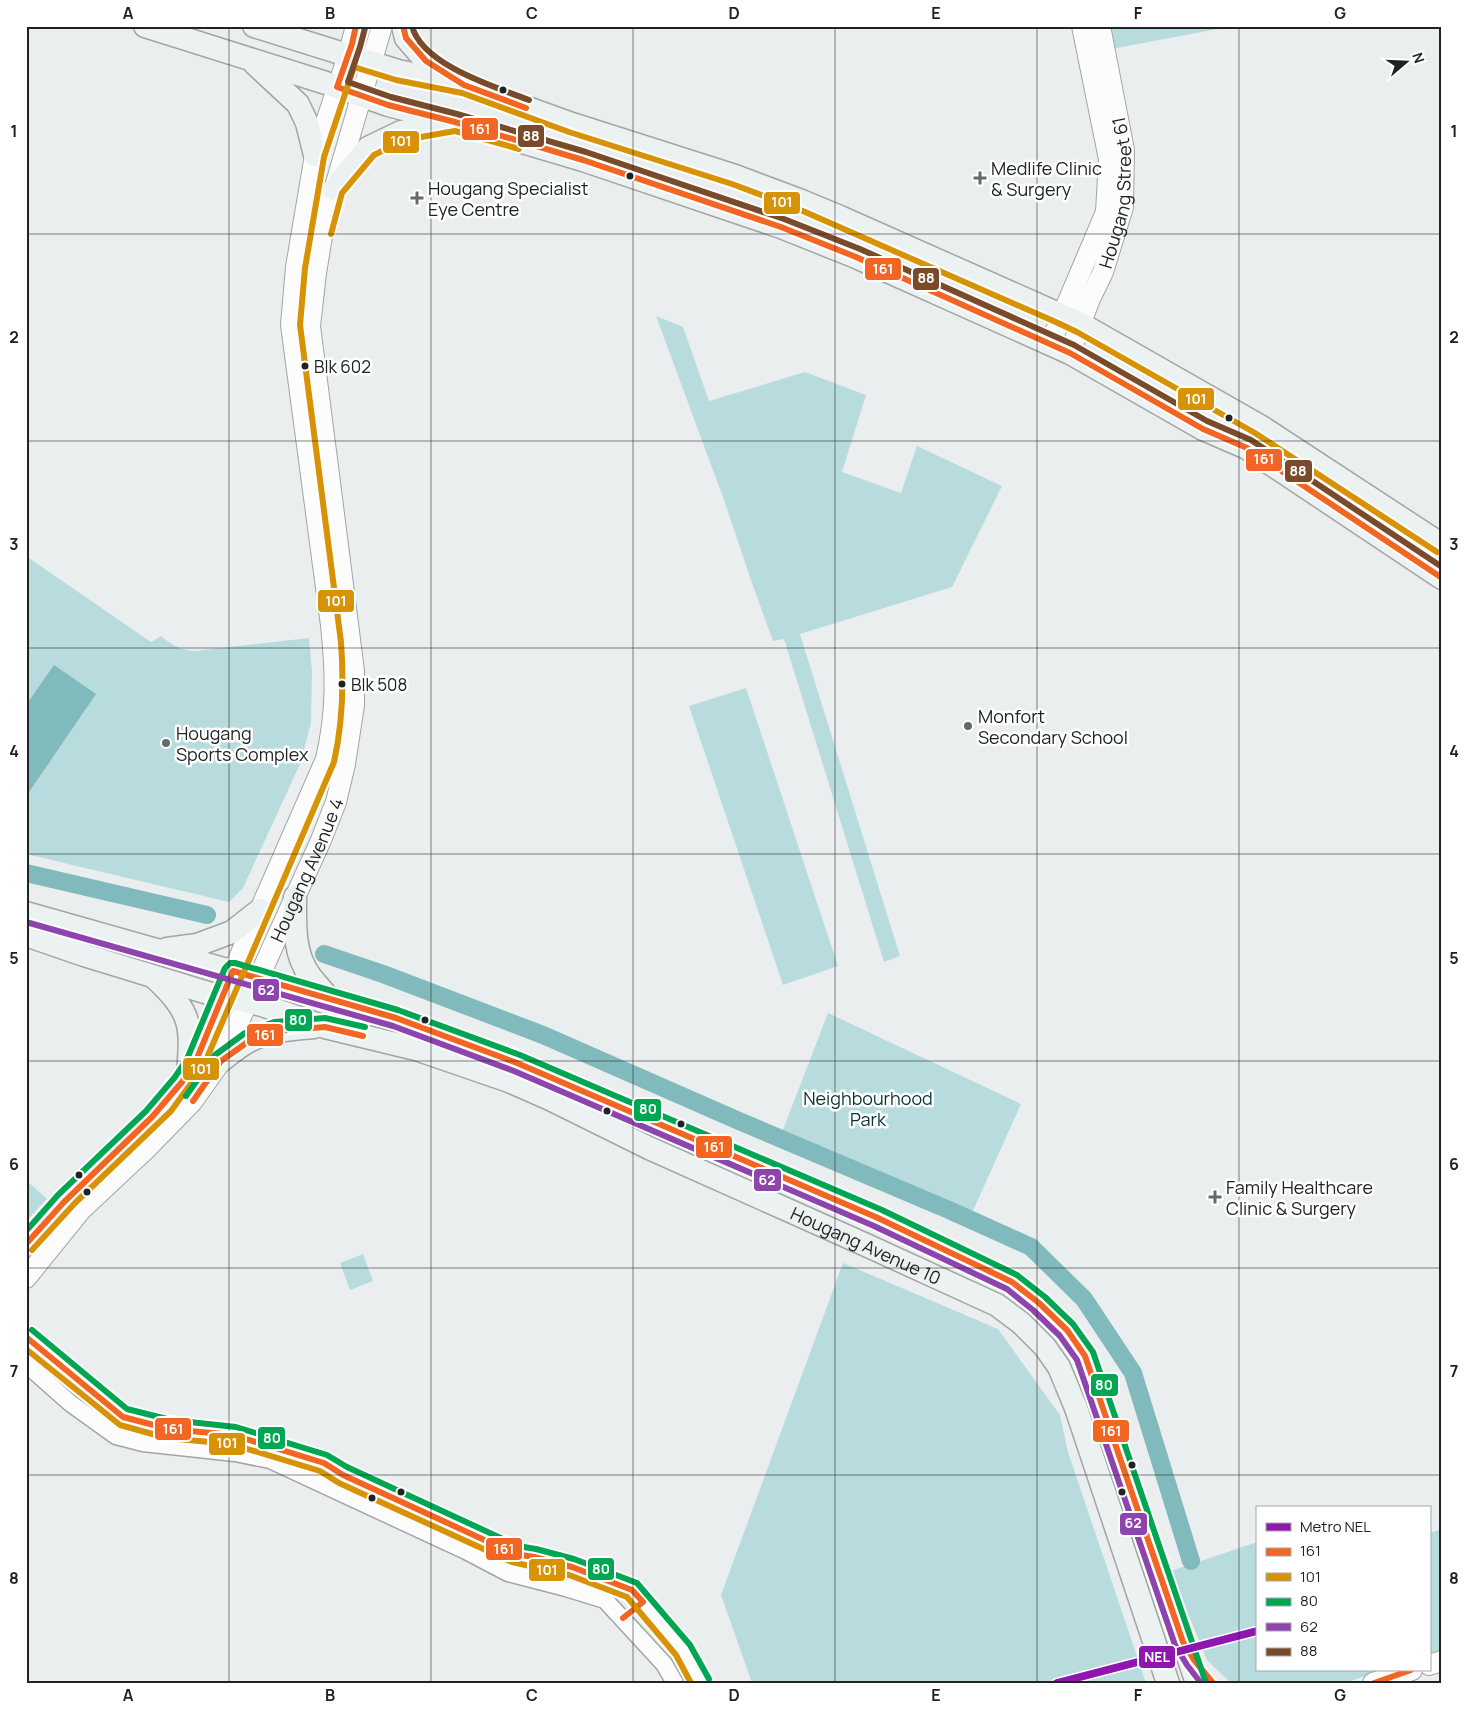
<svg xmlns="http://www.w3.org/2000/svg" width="1468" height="1709" font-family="Manrope,sans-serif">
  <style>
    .green { fill: #b8dcde }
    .water { fill: #80babc }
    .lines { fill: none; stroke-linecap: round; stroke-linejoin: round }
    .canal { stroke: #80babc; stroke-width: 18 }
    .minor-casing { stroke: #a3a5a5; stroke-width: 19 }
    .tertiary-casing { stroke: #a3a5a5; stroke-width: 22 }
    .secondary-casing { stroke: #a3a5a5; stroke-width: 25 }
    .minor { stroke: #fcfcfc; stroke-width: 16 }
    .tertiary { stroke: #fcfcfc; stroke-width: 20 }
    .secondary { stroke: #ecf1f1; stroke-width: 22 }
    .bus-1-casing { stroke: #fff; stroke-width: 10 }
    .bus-2-casing { stroke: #fff; stroke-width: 10 }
    .bus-3-casing { stroke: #fff; stroke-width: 10 }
    .bus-4-casing { stroke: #fff; stroke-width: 10 }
    .bus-5-casing { stroke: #fff; stroke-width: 10 }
    .bus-1 { stroke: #f26522; stroke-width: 6 }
    .bus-2 { stroke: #d79205; stroke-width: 6 }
    .bus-3 { stroke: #00a651; stroke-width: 6 }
    .bus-4 { stroke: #8e44ad; stroke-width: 6 }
    .bus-5 { stroke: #7a4b2a; stroke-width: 6 }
    .metro-1-casing { stroke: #fff; stroke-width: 11 }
    .metro-1 { stroke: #9016b2; stroke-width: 8 }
    .grid { fill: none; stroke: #212323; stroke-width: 1; stroke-opacity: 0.55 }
    .bus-dot { fill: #212323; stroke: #fff; stroke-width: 2 }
    .poi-dot { fill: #676a6a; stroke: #fff; stroke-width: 2 }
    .labels { text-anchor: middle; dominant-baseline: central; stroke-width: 5; stroke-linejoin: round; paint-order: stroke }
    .bus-label { font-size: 17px; fill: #212323; stroke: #fff; text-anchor: start }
    .poi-label { font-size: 18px; fill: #212323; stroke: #fff; text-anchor: start }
    .street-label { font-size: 18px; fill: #212323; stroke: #fff }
    .park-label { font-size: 18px; fill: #093334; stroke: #fff }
    .line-badge { stroke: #fff; stroke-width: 2 }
    .badge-label { font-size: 14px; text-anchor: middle; font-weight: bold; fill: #fff }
    .neatline { fill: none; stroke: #212323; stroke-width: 2 }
    .grid-label { font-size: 16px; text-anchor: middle; font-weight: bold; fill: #212323 }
  </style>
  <rect width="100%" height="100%" fill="#eaeeee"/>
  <path class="green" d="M 1106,26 L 1234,26 L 1111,49 Z
    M 656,316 L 683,327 L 709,401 L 805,372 L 866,395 L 842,472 L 901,493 L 917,446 L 1002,486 L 952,587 L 800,634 L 900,956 L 884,962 L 784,639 L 773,641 L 753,586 L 724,500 Z
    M 26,556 L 151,642 L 161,636 C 172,645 180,650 195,651 L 309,638 L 312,671 L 311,723 L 300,764 L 243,888 L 229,902 L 26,854 Z
    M 746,688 L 838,966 L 783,985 L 689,706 Z
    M 828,1013 L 1021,1104 L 967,1224 L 777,1145 Z
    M 26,1180 L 47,1199 L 26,1221 Z
    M 363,1254 L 373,1281 L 350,1290 L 340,1263 Z
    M 843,1263 L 998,1329 L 1060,1415 L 1068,1452 L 1146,1683 L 752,1683 L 721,1595 Z
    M 1442,1529 L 1442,1650 L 1429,1654 L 1429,1533 Z
    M 1257,1542 L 1257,1670 L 1382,1670 L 1345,1683 L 1231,1683 L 1207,1660 L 1171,1571 Z"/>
  <path class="water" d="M 54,665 L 96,694 L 27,795 L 26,705 Z"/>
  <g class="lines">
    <path class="canal" d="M 26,873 L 207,915
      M 324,954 L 383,974 L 543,1035 L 739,1121 L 949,1210 L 1031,1247 L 1084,1299 L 1133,1373 L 1191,1561"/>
    <g class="minor-casing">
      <path id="minor" d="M 26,1337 L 123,1417 L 169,1429 L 233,1435 L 324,1463 L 343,1475 L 515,1554 L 534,1557 L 572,1567 L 632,1590 L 683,1650 L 701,1683
        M 26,1364 L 70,1403 L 116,1436 L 143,1443 L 235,1453 L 270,1460 L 466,1551 L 508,1573 L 566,1588 L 605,1600 L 664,1664 L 675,1683"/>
    </g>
    <g class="tertiary-casing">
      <g id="tertiary">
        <path d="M 1050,344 L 1106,212 L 1109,159 L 1082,26"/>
        <path id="s1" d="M 1070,353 L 1089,301 L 1103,272 L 1123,207 L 1124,150 L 1100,26"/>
        <path d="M 26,1244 L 69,1197 L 164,1105 L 195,1063 L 224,997 L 238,960 L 326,759 C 337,711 336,673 331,625 L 291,325 L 296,267 L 315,155 L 348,56 L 356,26"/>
        <path id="s2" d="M 26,1278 L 81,1210 L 145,1150 L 192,1102 L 221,1061 L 321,840 L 336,802 L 345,764 L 354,705 L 354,671 L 310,326 L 316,273 L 324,224 L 382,26"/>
        <path d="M 1429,1665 L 1442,1661"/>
        <path d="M 1373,1683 L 1412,1670"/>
      </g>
    </g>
    <g class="secondary-casing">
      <g id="secondary">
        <path d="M 145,26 L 326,83 L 388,105 L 455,122 L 583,160 L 781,227 L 856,257 L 1070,353 L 1203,429 L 1247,448 L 1442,578"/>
        <path d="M 254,26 L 398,71 L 464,85 L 572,124 L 735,176 L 799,200 L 840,217 L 1081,324 L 1260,426 L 1442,545"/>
        <path d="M 403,26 L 406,38 L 426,61 L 450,77"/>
        <path d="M 255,64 L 298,104 L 307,123 L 315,155"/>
        <path d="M 334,189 L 368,148 L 401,132 L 446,123"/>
        <path d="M 295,897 C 295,924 293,953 310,976 C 316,984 324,992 330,1000"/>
        <path d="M 26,913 L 396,1018 L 517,1063 L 558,1081 L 878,1218 L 1012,1282 L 1039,1303 L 1067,1330 L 1085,1356 L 1197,1683"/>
        <path id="s3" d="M 26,935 L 84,955 L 208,993 L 262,1005 L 325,1027 L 416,1049 L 509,1081 L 550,1099 L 649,1148 L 866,1245 L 997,1305 L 1021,1323 L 1045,1347 L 1059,1367 L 1076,1408 L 1168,1683"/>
        <path d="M 167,949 L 197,945 L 232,932 L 260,910"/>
        <path d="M 155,978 C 192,1013 192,1025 188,1074"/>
        <path d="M 221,1061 C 230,1054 239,1046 249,1041 C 270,1030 291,1029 314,1027"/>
      </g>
    </g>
    <use href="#minor" class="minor"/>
    <use href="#tertiary" class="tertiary"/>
    <use href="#secondary" class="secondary"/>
    <g class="bus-1-casing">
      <path id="bus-1" d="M 356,26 L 352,44 L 337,87 L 388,105 L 455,122 L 583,160 L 781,227 L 856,257 L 1070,353 L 1203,429 L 1247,448 L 1442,578
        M 403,26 L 406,38 L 426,61 L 464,85 L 526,108
        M 193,1101 L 221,1061 L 249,1041 L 261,1036 L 276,1031 L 325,1027 L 363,1036
        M 26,1244 L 64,1202 L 152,1117 L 182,1082 L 195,1063 L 233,971 L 396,1018 L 517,1063 L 878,1218 L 1012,1282 L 1039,1303 L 1067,1330 L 1085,1356 L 1183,1642 L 1194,1660 L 1213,1683
        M 26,1337 L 123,1417 L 169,1429 L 233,1435 L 324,1463 L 343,1475 L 515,1554 L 534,1557 L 572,1567 L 632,1590 L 643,1602 L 623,1618
        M 1374,1683 L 1411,1670"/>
    </g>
    <g class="bus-2-casing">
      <path id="bus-2" d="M 331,234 L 342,193 L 374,155 L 404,140 L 455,131 L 519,149
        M 32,1250 L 75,1203 L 171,1111 L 203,1067 L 334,762 C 343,722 344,683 341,642 L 300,325 L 305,268 L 324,157 L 354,67 L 396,80 L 462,93 L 569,132 L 732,184 L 796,208 L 1058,323 L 1077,332 L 1255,433 L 1437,552
        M 26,1349 L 120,1425 L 167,1438 L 231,1444 L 320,1471 L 339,1483 L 512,1562 L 569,1575 L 627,1597 L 676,1655 L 691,1683"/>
    </g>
    <g class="bus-3-casing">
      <path id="bus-3" d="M 186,1096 L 215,1055 L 245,1033 L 258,1028 L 274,1022 L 325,1018 L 365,1027
        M 26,1231 L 58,1195 L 146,1111 L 175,1077 L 187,1059 L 225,968 L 230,963 L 235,963 L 398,1010 L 520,1055 L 882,1210 L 1017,1275 L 1045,1297 L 1073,1324 L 1093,1352 L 1205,1680
        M 32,1330 L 127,1409 L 171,1420 L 236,1427 L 327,1455 L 347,1467 L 518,1546 L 536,1549 L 574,1559 L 637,1583 L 690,1645 L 709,1679"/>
    </g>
    <g class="bus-4-casing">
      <path id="bus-4" d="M 26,922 L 393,1026 L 514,1071 L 874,1226 L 1007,1289 L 1033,1310 L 1060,1336 L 1077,1360 L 1175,1645 L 1187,1665 L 1201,1683"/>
    </g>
    <g class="bus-5-casing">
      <path id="bus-5" d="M 412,26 C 422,65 495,87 529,100
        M 365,28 L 360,47 L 348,82 L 391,97 L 457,114 L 586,152 L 784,219 L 860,249 L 1074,345 L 1207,421 L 1251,440 L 1442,567"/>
    </g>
    <use href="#bus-1" class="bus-1"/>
    <use href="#bus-2" class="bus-2"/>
    <use href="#bus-3" class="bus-3"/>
    <use href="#bus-4" class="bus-4"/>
    <use href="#bus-5" class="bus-5"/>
    <g class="metro-1-casing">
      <path id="metro-1" d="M 1057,1683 L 1257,1631"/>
    </g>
    <use href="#metro-1" class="metro-1"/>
  </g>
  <path class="grid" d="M 229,26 L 229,1683M 431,26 L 431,1683M 633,26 L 633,1683M 835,26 L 835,1683M 1037,26 L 1037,1683M 1239,26 L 1239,1683M 26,234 L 1442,234M 26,441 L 1442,441M 26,648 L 1442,648M 26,854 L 1442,854M 26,1061 L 1442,1061M 26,1268 L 1442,1268M 26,1475 L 1442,1475"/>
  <g class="bus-dot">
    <circle cx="503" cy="90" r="4.5"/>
    <circle cx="630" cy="176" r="4.5"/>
    <circle cx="305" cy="366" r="4.5"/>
    <circle cx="1229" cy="418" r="4.5"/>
    <circle cx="342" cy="684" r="4.5"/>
    <circle cx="425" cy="1020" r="4.5"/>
    <circle cx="607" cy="1111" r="4.5"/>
    <circle cx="681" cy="1124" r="4.5"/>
    <circle cx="79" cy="1175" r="4.5"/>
    <circle cx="87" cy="1192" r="4.5"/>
    <circle cx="1132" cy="1465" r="4.5"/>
    <circle cx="401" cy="1492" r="4.5"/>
    <circle cx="1122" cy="1492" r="4.5"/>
    <circle cx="372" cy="1498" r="4.5"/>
  </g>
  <g class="poi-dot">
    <path d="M977.5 170.5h5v5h5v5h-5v5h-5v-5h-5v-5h5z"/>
    <path d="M414.5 190.5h5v5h5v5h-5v5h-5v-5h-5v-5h5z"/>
    <circle cx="968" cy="726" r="5"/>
    <circle cx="166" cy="743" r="5"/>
    <path d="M1212.5 1189.5h5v5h5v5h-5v5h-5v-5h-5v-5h5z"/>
  </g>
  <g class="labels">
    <g class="bus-label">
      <text x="314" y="366">Blk 602</text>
      <text x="351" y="684">Blk 508</text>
    </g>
    <g class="poi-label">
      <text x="991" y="168">Medlife Clinic<tspan x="991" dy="21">&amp; Surgery</tspan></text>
      <text x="428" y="188">Hougang Specialist<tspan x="428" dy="21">Eye Centre</tspan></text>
      <text x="978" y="716">Monfort<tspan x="978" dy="21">Secondary School</tspan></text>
      <text x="176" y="733">Hougang<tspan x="176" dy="21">Sports Complex</tspan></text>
      <text x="1226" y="1187">Family Healthcare<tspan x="1226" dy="21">Clinic &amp; Surgery</tspan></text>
    </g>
    <g class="street-label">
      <text stroke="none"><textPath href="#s1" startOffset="169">Hougang Street 61</textPath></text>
      <text stroke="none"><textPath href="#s2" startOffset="502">Hougang Avenue 4</textPath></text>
      <text stroke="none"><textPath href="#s3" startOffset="898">Hougang Avenue 10</textPath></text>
    </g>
    <g class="park-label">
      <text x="868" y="1098">Neighbourhood<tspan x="868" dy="21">Park</tspan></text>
    </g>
  </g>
  <g class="line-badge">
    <rect x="461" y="117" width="38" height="24" rx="5" fill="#f26522"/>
    <rect x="517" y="124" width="28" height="24" rx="5" fill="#7a4b2a"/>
    <rect x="382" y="130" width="38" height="24" rx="5" fill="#d79205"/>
    <rect x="763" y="191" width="38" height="24" rx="5" fill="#d79205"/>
    <rect x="864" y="257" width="38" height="24" rx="5" fill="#f26522"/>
    <rect x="912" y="267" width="28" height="24" rx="5" fill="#7a4b2a"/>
    <rect x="1177" y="387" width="38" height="24" rx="5" fill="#d79205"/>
    <rect x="1245" y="448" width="38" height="24" rx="5" fill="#f26522"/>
    <rect x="1284" y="459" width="29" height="24" rx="5" fill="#7a4b2a"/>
    <rect x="317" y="589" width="38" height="24" rx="5" fill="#d79205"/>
    <rect x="252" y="978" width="28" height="24" rx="5" fill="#8e44ad"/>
    <rect x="284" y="1008" width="29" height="24" rx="5" fill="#00a651"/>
    <rect x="246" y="1023" width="38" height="24" rx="5" fill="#f26522"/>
    <rect x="182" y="1057" width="38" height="24" rx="5" fill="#d79205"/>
    <rect x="633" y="1098" width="29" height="24" rx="5" fill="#00a651"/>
    <rect x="695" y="1135" width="38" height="24" rx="5" fill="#f26522"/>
    <rect x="753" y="1168" width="29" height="24" rx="5" fill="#8e44ad"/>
    <rect x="1090" y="1373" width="29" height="24" rx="5" fill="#00a651"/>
    <rect x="154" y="1417" width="38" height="24" rx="5" fill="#f26522"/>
    <rect x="1092" y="1419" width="38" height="24" rx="5" fill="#f26522"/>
    <rect x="257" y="1426" width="29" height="24" rx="5" fill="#00a651"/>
    <rect x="208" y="1432" width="38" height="24" rx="5" fill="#d79205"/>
    <rect x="1119" y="1512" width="29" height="24" rx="5" fill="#8e44ad"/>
    <rect x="485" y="1537" width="38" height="24" rx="5" fill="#f26522"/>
    <rect x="587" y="1557" width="28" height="24" rx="5" fill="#00a651"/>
    <rect x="528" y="1558" width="38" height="24" rx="5" fill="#d79205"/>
    <rect x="1138" y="1645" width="38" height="24" rx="5" fill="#9016b2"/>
  </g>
  <g class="badge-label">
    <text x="480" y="134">161</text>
    <text x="531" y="141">88</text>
    <text x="401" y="146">101</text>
    <text x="782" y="207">101</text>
    <text x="883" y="274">161</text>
    <text x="926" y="283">88</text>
    <text x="1196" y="404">101</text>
    <text x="1264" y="464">161</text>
    <text x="1298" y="476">88</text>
    <text x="336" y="606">101</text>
    <text x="266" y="995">62</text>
    <text x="298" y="1025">80</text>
    <text x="265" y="1040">161</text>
    <text x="201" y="1074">101</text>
    <text x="648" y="1114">80</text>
    <text x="714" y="1152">161</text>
    <text x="767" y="1185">62</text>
    <text x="1104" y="1390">80</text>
    <text x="173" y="1434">161</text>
    <text x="1111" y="1436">161</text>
    <text x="272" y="1443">80</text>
    <text x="227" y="1448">101</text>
    <text x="1133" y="1528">62</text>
    <text x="504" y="1554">161</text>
    <text x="601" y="1574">80</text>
    <text x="547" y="1575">101</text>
    <text x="1157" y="1662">NEL</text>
  </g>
  <rect width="1468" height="1709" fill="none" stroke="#ffffff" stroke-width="55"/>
  <rect x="1256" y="1506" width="175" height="165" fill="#ffffff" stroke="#a6a7a7"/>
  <rect x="1266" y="1523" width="25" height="8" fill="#9016b2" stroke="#a6a7a7"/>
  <text x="1300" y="1532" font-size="15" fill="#212323">Metro NEL</text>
  <rect x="1266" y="1548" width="25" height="8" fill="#f26522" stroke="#a6a7a7"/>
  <text x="1300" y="1556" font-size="15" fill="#212323">161</text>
  <rect x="1266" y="1573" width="25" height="8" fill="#d79205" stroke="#a6a7a7"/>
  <text x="1300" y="1582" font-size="15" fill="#212323">101</text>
  <rect x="1266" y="1598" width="25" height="8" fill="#00a651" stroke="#a6a7a7"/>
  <text x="1300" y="1606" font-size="15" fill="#212323">80</text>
  <rect x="1266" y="1623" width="25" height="8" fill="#8e44ad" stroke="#a6a7a7"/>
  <text x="1300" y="1632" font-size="15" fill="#212323">62</text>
  <rect x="1266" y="1648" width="25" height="8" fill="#7a4b2a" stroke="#a6a7a7"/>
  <text x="1300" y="1656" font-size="15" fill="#212323">88</text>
  <g transform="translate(1406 62) rotate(71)" stroke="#ffffff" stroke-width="4" paint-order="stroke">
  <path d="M0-4L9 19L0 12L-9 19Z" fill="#212323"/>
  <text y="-8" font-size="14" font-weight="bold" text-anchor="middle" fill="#212323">N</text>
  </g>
  <rect x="28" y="28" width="1412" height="1654" class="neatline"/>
  <g class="grid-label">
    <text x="128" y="19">A</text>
    <text x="330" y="19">B</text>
    <text x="532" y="19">C</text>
    <text x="734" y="19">D</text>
    <text x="936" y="19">E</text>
    <text x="1138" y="19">F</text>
    <text x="1340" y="19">G</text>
    <text x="14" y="137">1</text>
    <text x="1454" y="137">1</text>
    <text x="14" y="343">2</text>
    <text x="1454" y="343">2</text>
    <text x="14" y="550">3</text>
    <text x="1454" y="550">3</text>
    <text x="14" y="757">4</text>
    <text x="1454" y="757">4</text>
    <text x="14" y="964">5</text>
    <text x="1454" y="964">5</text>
    <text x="14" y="1170">6</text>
    <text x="1454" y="1170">6</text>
    <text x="14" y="1377">7</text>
    <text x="1454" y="1377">7</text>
    <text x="14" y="1584">8</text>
    <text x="1454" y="1584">8</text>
    <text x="128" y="1701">A</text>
    <text x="330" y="1701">B</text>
    <text x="532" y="1701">C</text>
    <text x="734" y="1701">D</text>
    <text x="936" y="1701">E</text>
    <text x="1138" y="1701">F</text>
    <text x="1340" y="1701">G</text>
  </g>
</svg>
